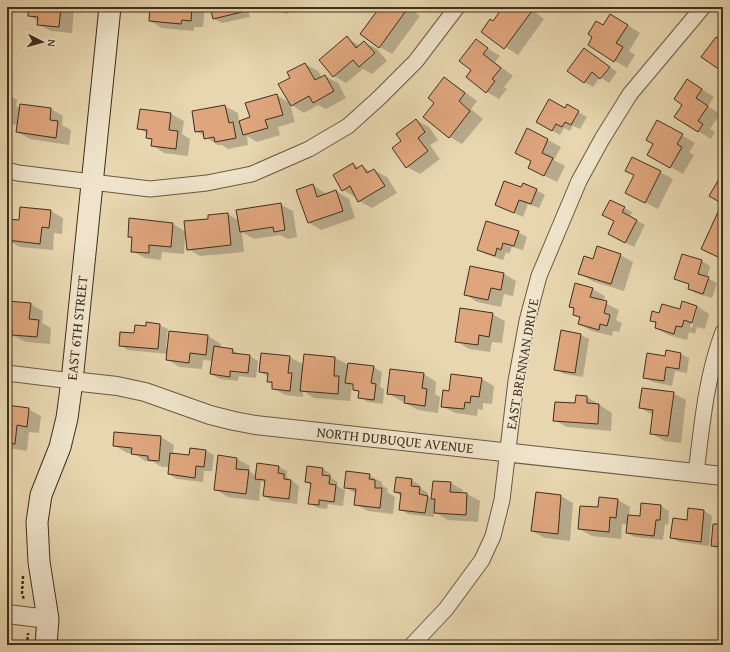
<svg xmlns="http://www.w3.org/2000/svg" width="730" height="652" font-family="'Gentium Book Plus',serif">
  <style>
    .shadow { fill: #0003; fill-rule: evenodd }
    .building { fill: #dfa67e; stroke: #402f1c }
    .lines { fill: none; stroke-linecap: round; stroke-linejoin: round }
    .minor-casing { stroke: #6a5941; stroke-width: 17 }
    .tertiary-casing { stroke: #6a5941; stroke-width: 20 }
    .secondary-casing { stroke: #402f1c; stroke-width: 23 }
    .path { stroke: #402f1c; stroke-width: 2.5; stroke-dasharray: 3 2; stroke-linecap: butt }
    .minor { stroke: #efe4cb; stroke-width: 15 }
    .tertiary { stroke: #efe4cb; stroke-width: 18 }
    .secondary { stroke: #efe4cb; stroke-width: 21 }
    .labels { text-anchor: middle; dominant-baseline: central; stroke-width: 3; stroke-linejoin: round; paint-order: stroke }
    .street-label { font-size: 14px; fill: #402f1c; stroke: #efe4cb }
  </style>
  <rect width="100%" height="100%" fill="#e7d6af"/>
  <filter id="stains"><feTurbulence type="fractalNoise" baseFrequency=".005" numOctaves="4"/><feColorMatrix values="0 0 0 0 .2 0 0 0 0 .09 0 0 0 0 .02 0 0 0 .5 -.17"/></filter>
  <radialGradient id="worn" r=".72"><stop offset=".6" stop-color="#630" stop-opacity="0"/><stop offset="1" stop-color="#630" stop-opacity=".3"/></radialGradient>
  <path class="shadow" d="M 7,7 L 10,7 L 8,20 L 7,20 Z
    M 30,7 L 86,7 L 85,9 L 74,8 L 72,33 L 51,31 L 38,24 L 38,21 L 29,15 Z
    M 151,7 L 205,7 L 203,27 L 194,27 L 194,31 L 162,28 L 150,21 Z
    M 211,7 L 247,7 L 250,17 L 222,23 L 214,19 Z
    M 274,7 L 293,7 L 294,10 L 286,14 Z
    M 381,7 L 408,7 L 420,16 L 392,54 L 380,47 Z
    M 504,7 L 528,7 L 544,19 L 518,55 L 482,32 L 493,22 Z
    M 552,7 L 564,7 L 560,12 Z
    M 653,7 L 664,7 L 661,11 Z
    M 623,22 L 640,33 L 629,51 L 635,55 L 627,68 L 589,45 L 603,27 Z
    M 347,38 L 360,46 L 364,42 L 377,49 L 387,61 L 372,74 L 363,69 L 346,83 L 334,76 Z
    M 476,41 L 500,56 L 495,62 L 513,76 L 504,87 L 507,89 L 499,99 L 487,92 L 467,77 L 472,70 Z
    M 584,49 L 617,72 L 609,83 L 600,77 L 593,87 L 584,82 Z
    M 305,64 L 318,71 L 322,78 L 325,76 L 338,83 L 346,98 L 326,109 L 318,105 L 304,113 L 290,104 L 295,122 L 278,127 L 280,135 L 257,142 L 247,136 L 248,145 L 228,149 L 222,145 L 218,145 L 196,131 L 225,106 L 238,113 L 239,122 L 251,118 L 276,95 L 290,103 L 292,78 Z
    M 445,78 L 457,86 L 477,101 L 471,109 L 483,119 L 462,144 L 450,137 L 435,102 Z
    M 688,80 L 714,97 L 708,106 L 720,114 L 710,129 L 715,132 L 711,139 L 698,131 L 683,105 Z
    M 7,94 L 17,100 L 16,106 L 20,108 L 51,109 L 63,116 L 62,125 L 71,130 L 69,145 L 30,139 L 17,132 L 18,125 L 7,124 Z
    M 567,106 L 587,117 L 580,129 L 573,126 L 570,131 L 564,128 L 560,135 L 537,122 L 565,109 Z
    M 140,110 L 171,114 L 184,121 L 182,134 L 190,139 L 188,156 L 164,153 L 152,145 L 152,140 L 147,137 L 148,134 L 138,128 Z
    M 416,120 L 429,127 L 438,140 L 430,145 L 440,159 L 420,174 L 407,167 L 403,141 Z
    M 658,121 L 695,143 L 689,152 L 694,155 L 683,174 L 648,154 L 654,143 Z
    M 527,129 L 561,147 L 554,160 L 565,166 L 557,182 L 529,168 L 532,161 Z
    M 633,158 L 673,179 L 658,209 L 639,199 Z
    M 353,164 L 359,168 L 362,166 L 371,172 L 374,170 L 387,177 L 397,193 L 372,208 L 359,201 L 357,197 L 355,197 L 343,190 Z
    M 313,185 L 325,193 L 326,195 L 336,191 L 349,199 L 355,218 L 321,230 L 309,223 Z
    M 521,189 L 536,190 L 545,195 L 539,208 L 528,204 L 523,217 L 496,205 Z
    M 280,204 L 293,211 L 297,237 L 288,239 L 280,235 L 254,239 L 242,232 L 244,252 L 200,256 L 188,249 L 187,236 L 185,236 L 184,254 L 162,252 L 161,260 L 145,258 L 132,251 L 133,239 L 129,237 L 151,222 L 173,224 L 186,232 L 209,220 L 209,216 L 228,214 L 239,221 Z
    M 7,207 L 12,210 L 11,220 L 20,221 L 51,211 L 63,218 L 62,234 L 54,233 L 53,250 L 20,247 L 7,240 L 9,224 L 7,224 Z
    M 624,208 L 632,212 L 630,217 L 645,225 L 634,247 L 609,234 Z
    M 723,216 L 723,259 L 710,253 Z
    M 518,232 L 527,237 L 523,250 L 512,247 L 509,254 L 506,252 L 503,260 L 486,254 L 478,249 Z
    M 620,255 L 633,262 L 624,291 L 592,281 L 580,273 L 594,261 Z
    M 683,255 L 702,261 L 710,266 L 707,278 L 717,283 L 712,298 L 697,294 L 689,289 L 690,285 L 675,278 Z
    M 504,274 L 516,281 L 513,296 L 504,294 L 501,307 L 477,302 L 465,294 Z
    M 592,289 L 605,296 L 603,302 L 619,310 L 616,320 L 622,323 L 619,332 L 613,331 L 612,336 L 592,331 L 579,324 L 581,318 L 574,314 L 575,310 L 570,306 Z
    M 7,302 L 30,304 L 43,311 L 42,323 L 51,328 L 50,344 L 26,342 L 7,333 Z
    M 697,306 L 709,314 L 705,329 L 697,327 L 695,334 L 689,332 L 687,340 L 668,335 L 656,328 L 657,324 L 651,320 L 660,314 ZM 695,308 L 697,308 L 692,328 L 690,327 Z
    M 492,314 L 505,321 L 502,343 L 492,342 L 490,352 L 469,349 L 456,341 Z
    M 159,325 L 168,329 L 166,347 L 168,347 L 170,332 L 208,336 L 221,344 L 220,348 L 232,350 L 241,355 L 250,356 L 258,361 L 256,378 L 239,376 L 238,381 L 220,379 L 211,374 L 213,361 L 203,360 L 202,369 L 179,367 L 167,359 L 167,354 L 128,350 L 120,345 L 147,327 Z
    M 581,335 L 589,339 L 583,377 L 564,374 L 555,369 Z
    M 681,354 L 689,358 L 687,373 L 675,371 L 672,386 L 653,382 L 644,378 L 666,357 Z
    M 305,355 L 335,358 L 349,365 L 373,367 L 382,372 L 380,387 L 384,389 L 383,404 L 368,402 L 359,397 L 360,393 L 354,389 L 354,386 L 352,385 L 350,401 L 314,398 L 303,391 L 303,397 L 285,395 L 273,388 L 273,384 L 268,381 L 269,377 L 260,372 L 290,357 L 304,365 Z
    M 424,374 L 436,382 L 435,394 L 440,397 L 438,413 L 418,410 L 405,403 L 405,401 L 401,401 L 388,393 Z
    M 482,379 L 494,386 L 492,404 L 483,403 L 483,410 L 478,409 L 477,416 L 455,413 L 442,406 L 450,392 Z
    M 673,393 L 686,400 L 681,443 L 664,441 L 651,433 L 653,415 L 640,408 Z
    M 587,397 L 612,413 L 611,431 L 567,427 L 554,420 Z
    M 7,406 L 28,409 L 41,416 L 39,433 L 29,432 L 27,451 L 7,448 Z
    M 115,433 L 161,437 L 174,445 L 173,454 L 190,456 L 206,451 L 214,455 L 212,471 L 204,471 L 203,482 L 177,479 L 169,474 L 169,467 L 162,467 L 153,462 L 145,461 L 133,453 L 127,453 L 114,445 Z
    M 219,456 L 237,459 L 250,466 L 249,471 L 256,476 L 279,467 L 287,471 L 287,477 L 299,486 L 297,504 L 272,501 L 264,496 L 265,483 L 261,481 L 259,501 L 228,497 L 215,489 Z
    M 308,467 L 323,469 L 331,474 L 331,478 L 338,482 L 337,486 L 345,490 L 343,506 L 328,504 L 327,509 L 318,508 L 309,503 L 311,485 L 306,482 Z
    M 369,475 L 382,482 L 382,485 L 388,489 L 387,492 L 395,497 L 393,514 L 368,511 L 355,504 L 357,494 L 345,487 Z
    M 411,480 L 420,485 L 420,488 L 428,493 L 428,497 L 432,499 L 433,482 L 451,483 L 463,490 L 463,494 L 467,494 L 480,501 L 478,522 L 448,520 L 434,512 L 434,517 L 408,514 L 400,509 L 401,496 L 395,492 Z
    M 561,496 L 573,503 L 570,541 L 545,538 L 532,531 Z
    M 618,500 L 630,507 L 629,516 L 640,517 L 642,504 L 661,506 L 669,511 L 668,525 L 665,524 L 663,540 L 635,537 L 627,533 L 628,524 L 622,524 L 621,539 L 592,536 L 579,529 L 599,508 Z
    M 689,509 L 704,511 L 712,516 L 709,546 L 680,542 L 671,538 L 688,521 Z
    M 723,525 L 723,552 L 712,545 Z
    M 7,543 L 11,546 L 9,564 L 7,564 Z"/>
  <path class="building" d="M 28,7 L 61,7 L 59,27 L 37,25 L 38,17 L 28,16 Z
    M 150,7 L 192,7 L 191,21 L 182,20 L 181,24 L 149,21 Z
    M 210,7 L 240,7 L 242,12 L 213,19 Z
    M 380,7 L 407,7 L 408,8 L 379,48 L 360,34 Z
    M 503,7 L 527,7 L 532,11 L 504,49 L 481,32 L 490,19 L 493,21 Z
    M 610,14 L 628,25 L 616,43 L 623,47 L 614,62 L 588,45 L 592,37 L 588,34 L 596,21 L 603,25 Z
    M 347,36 L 356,48 L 364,41 L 375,53 L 359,67 L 353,60 L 333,77 L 319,60 Z
    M 716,37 L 723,41 L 723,72 L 701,57 Z
    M 476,39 L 488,48 L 483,54 L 501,68 L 492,79 L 495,81 L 486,93 L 466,77 L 471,70 L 459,61 Z
    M 584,48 L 610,67 L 600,79 L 592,72 L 584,83 L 567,71 Z
    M 305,63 L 315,80 L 325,75 L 334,91 L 313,103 L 309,96 L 291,106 L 278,84 L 290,78 L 287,72 Z
    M 444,77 L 465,93 L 459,101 L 470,111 L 449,138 L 423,117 L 434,103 L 428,98 Z
    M 687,79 L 702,89 L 696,98 L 708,106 L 698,121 L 703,124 L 698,132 L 674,117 L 682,105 L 674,99 Z
    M 277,94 L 283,115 L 265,120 L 268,128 L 243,135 L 239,121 L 250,117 L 245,103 Z
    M 549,99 L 565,108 L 567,104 L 579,111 L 571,125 L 565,122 L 562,127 L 556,124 L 552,131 L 536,122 Z
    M 7,101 L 11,102 L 9,119 L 7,118 Z
    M 20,104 L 51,108 L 50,120 L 58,121 L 56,138 L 16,132 Z
    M 225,105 L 229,123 L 233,122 L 236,138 L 215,142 L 214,137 L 204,139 L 203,131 L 195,132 L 192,111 Z
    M 140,109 L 171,113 L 169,130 L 178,131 L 176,149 L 151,146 L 152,139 L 146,138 L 147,130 L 137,129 Z
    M 416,119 L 425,132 L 418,138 L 428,151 L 406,168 L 392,148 L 401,141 L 396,134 Z
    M 657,120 L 683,134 L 677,144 L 682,147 L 670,168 L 647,155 L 653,144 L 646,140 Z
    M 527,128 L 548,139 L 542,153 L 553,158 L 544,176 L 528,168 L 531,161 L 515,153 Z
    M 632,157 L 661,171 L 645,203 L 625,193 L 634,175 L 625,171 Z
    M 353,163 L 356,169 L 362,165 L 367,173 L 374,169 L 385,186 L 358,202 L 350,186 L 342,191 L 333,175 Z
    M 723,172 L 723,204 L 709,196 Z
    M 504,181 L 521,187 L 523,183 L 537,189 L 531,204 L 519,200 L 514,213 L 495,205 Z
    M 313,184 L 317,197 L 336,190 L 343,211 L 308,223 L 296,190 Z
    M 610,200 L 625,207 L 622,212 L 637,220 L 625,243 L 608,234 L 614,221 L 602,215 Z
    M 281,203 L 285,230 L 274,232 L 273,227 L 240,232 L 236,210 Z
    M 20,207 L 51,210 L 49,228 L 42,227 L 40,244 L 7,240 L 8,219 L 19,220 Z
    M 718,212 L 723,215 L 723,251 L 720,258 L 701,249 Z
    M 228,213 L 231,245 L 187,250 L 184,221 L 208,219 L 208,215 Z
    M 129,218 L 173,223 L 171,247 L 149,245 L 149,253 L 131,252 L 132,237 L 128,237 Z
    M 486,221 L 519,231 L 514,246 L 503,243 L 501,250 L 497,248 L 495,256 L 477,250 Z
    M 597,246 L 621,254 L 611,284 L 578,274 L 584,256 L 593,259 Z
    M 682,254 L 702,260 L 698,274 L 709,277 L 703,294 L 688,289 L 689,284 L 674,279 Z
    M 470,266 L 504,273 L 501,290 L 491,288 L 488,300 L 464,295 Z
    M 575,283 L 593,288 L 590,297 L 607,301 L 604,313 L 610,315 L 607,326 L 600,324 L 599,330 L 578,324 L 580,317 L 573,315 L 574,308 L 569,307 Z
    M 7,301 L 31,303 L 29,319 L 39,320 L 37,337 L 12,335 L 12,330 L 7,330 Z
    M 682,301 L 697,306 L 692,323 L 684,320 L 682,327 L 676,326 L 674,334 L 655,328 L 656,322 L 650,321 L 652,311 L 659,313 L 662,304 L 680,309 Z
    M 460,308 L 493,313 L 489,337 L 479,335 L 478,345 L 455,342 Z
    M 146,322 L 160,324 L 158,349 L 119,346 L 120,332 L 134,333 L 135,325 L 146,326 Z
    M 561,330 L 581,334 L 575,373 L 554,370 Z
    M 169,331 L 208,335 L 206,355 L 190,353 L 189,363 L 166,360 Z
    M 214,346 L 233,349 L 232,353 L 250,355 L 248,373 L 230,371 L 230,377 L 210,374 Z
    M 666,350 L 681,353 L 679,369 L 666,367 L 664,381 L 643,378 L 647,353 L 665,356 Z
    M 261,353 L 290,356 L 288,373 L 292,373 L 290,391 L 272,389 L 272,382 L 267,382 L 268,373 L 259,372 Z
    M 304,354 L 335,357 L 334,376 L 339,376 L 338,394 L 300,391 Z
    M 348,363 L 374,366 L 371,383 L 376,384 L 374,400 L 358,398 L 359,391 L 353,390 L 353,384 L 345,383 Z
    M 390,369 L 424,373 L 422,388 L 427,389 L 425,406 L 404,403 L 405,396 L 387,394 Z
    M 451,374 L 482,378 L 479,397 L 471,396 L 470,403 L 465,402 L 464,409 L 441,407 L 443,390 L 449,391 Z
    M 642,388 L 674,392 L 668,436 L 650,434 L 653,410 L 639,408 Z
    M 576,395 L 587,396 L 587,403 L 599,404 L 598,424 L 553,421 L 555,402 L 575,403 Z
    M 7,405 L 29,408 L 27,427 L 17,425 L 15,444 L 7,443 Z
    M 114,432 L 161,436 L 159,461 L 148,460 L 148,456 L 131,454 L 132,448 L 113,446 Z
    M 190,448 L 206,450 L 204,467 L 196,466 L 195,478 L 168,474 L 170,453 L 189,455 Z
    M 218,455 L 237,458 L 236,469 L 249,470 L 246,494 L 214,490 Z
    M 257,463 L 279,466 L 278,473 L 284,474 L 284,479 L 291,480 L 289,499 L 263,496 L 265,480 L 255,479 Z
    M 307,466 L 323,468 L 322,475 L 330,476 L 329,484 L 336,485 L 334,502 L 319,500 L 319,505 L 308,504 L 311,483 L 305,482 Z
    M 346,471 L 370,474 L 369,479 L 375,480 L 375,488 L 382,488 L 380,508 L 354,505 L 356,489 L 344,488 Z
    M 396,477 L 412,479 L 411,486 L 420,487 L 419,494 L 428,496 L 425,513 L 399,510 L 401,493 L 394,492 Z
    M 433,481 L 451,482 L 450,492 L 467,493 L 466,515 L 434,513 L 435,499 L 431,499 Z
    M 536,492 L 561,495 L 558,534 L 531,531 Z
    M 599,497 L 618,499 L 616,518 L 610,517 L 609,532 L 578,529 L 580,506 L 598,507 Z
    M 641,503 L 661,505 L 660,520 L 656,520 L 654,536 L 626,533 L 628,515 L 640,516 Z
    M 688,508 L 704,510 L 701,542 L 670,538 L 673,518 L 687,520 Z
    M 713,524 L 723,524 L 723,547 L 711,546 Z"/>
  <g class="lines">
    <g class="minor-casing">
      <path id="minor" d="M 7,170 L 18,173 L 150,189 L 207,183 L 252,174 L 309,149 L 348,126 L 379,98 L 416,61 L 457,7
        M 7,373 L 72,381
        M 696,473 C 702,425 706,377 723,332
        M 412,645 L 446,609 L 482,560 L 493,536 L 502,500 L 516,381 L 527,321 L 539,276 L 579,181 L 602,139 L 630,94 L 703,7"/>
    </g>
    <g class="tertiary-casing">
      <path id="tertiary" d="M 72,381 L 117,386 L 145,392 L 210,415 L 234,421 L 255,425 L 723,476
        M 7,614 L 48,619"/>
    </g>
    <g class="secondary-casing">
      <path id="secondary" d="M 46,645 L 48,619 L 39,562 L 37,522 L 41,495 L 60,447 L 67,418 L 72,381 L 110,7"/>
    </g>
    <path class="path" d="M 23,576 L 22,593 L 24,600
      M 27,645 L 28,633"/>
    <use href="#minor" class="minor"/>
    <use href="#tertiary" class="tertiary"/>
    <use href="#secondary" class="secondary"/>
  </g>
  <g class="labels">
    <g class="street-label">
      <text transform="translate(77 328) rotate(-84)">EAST 6TH STREET</text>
      <text transform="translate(522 364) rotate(-80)">EAST BRENNAN DRIVE</text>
      <text transform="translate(395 440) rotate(6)">NORTH DUBUQUE AVENUE</text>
    </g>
  </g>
  <rect width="730" height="652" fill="none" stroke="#e7d6af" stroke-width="24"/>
  <rect x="8" y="8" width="714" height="636" fill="none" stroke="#402f1c" stroke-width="2"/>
  <rect x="12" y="12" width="706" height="628" fill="none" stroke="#402f1c"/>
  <g transform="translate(42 42) rotate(96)" stroke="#efe4cb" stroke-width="3" paint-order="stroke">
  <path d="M0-3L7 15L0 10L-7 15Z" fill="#402f1c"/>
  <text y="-6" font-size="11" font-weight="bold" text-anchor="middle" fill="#402f1c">N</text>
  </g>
  <rect width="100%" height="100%" filter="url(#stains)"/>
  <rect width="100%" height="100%" fill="url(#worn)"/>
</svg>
